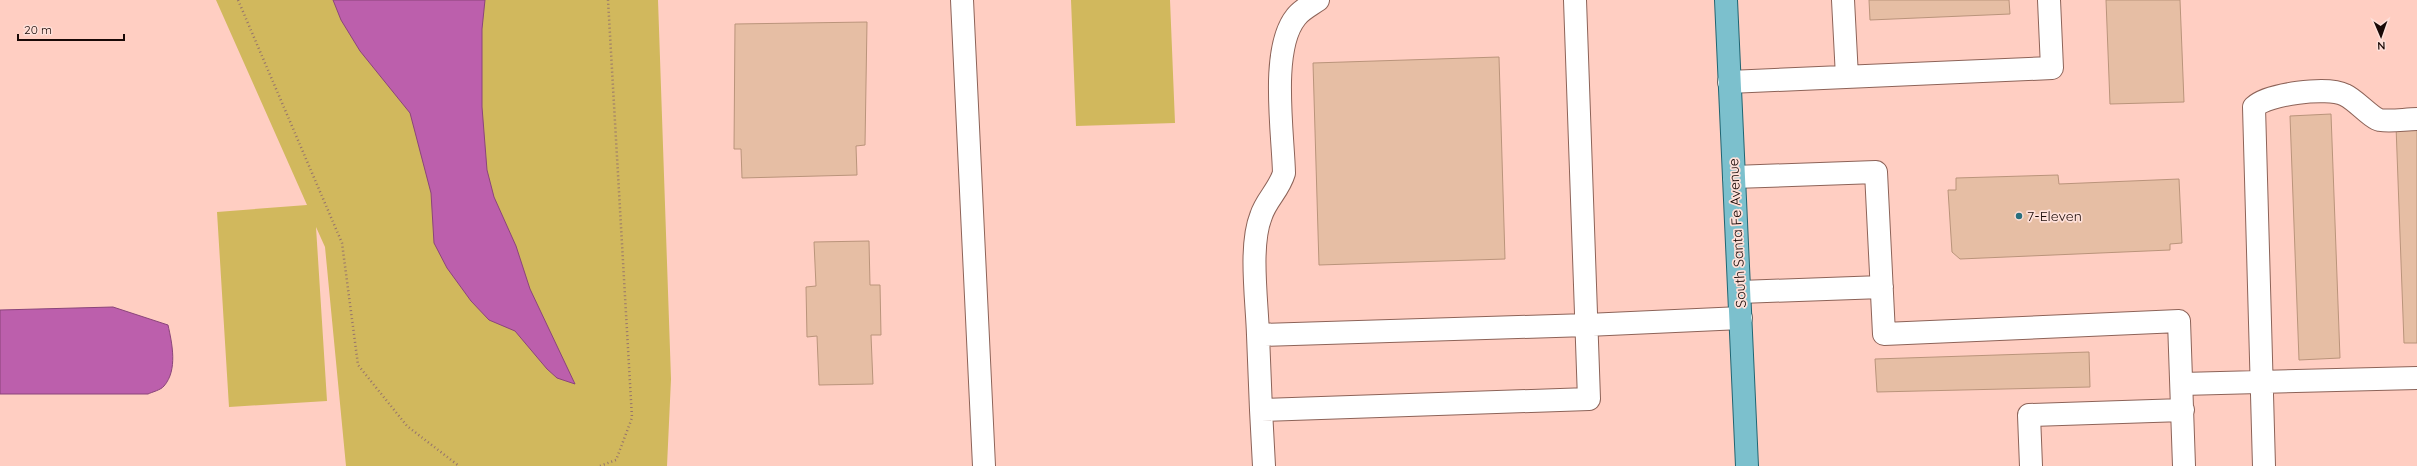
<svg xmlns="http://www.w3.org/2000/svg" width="2417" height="466" font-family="Quicksand,sans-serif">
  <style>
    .green { fill: #d1b85d }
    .water { fill: #bc5fac; stroke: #8b457a }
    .building { fill: #e6bea4; stroke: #ba947b }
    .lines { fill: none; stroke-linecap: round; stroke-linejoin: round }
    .minor-casing { stroke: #8d6358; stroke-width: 24 }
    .major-casing { stroke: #206572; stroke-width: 24 }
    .path { stroke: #96746c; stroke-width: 2.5; stroke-dasharray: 1 3; stroke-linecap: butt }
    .minor { stroke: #fff; stroke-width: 22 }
    .major { stroke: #7cc0cd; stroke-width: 22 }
    .poi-dot { fill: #296f7d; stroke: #fee0d9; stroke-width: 1.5 }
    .labels { text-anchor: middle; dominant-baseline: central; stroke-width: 3.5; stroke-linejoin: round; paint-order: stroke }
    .poi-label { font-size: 14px; fill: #190906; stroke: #fee0d9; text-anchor: start }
    .street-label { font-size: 14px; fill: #190906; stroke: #fee0d9 }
  </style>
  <rect width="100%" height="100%" fill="#ffcec2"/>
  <path class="green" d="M 216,0 L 658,0 L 671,379 L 667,466 L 346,466 L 325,247 L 316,227 L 327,401 L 229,407 L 217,212 L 307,205 Z
    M 1071,0 L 1170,0 L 1175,123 L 1076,126 Z"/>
  <path class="water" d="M 333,0 L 485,0 L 482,29 L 482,107 L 487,170 L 494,197 L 516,246 L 530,289 L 575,384 L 557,378 L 547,369 L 515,331 L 489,320 L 471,301 L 447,268 L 434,243 L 431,193 L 410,113 L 360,51 L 341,20 Z
    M 113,307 L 168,325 C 172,343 178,370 164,386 C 161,390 152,392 148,394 L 0,394 L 0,310 Z"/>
  <path class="building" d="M 1869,0 L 2009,0 L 2010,14 L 1870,20 Z
    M 2106,0 L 2180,0 L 2184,102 L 2110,104 Z
    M 867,22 L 865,145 L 856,146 L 857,175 L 742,178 L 741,149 L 734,149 L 735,24 Z
    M 1499,57 L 1505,259 L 1319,265 L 1313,63 Z
    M 2331,114 L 2340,358 L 2299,360 L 2290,116 Z
    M 2417,125 L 2417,343 L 2404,343 L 2396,126 Z
    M 2058,175 L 2059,184 L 2179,179 L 2182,243 L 2170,244 L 2170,250 L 1960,259 L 1952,252 L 1948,190 L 1956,190 L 1956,178 Z
    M 869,241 L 870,285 L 880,285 L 881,335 L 871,335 L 873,384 L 819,385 L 817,336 L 807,337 L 806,287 L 816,286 L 814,242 Z
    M 2089,352 L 2090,387 L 1877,392 L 1875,359 Z"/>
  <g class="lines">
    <g class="minor-casing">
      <path id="minor" d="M 962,0 L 984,466
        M 1843,0 L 1847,77
        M 1729,82 L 2052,68 L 2049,0
        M 1734,177 L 1876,172 L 1884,334 L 2179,321 L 2184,466
        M 1740,292 L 1882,287
        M 1258,335 C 1257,301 1249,246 1261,216 C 1266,200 1279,190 1284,173 C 1283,132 1270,49 1296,17 C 1301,10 1311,5 1318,0
        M 2182,384 L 2417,378
        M 1261,410 L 1258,335 L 1587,325 L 1741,318
        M 1264,466 L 1261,410 L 1589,399 L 1575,0
        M 2031,466 L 2029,415 L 2183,410
        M 2264,466 L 2254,107 C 2268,94 2327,86 2345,95 C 2356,100 2371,118 2380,120 C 2392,122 2405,119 2417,119"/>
    </g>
    <g class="major-casing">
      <path id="major" d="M 1726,0 L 1747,466"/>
    </g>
    <path class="path" d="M 238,0 L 342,243 L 358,365 L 407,426 L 459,466
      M 600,466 L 616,460 L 632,418 L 608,0"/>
    <use href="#minor" class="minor"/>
    <use href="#major" class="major"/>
  </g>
  <circle class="poi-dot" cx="2019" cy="216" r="4"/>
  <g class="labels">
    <g class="poi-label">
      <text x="2027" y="216">7-Eleven</text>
    </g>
    <g class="street-label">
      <text transform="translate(1737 233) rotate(-93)">South Santa Fe Avenue</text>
    </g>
  </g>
  <g transform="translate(2381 36) rotate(178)" stroke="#fee0d9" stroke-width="3" paint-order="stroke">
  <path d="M0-3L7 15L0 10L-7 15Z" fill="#190906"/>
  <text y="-6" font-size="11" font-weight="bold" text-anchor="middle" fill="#190906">N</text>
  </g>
  <path d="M18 34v6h106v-6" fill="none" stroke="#190906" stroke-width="2"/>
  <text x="24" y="34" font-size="12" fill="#190906" stroke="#fee0d9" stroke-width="3" paint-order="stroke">20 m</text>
</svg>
